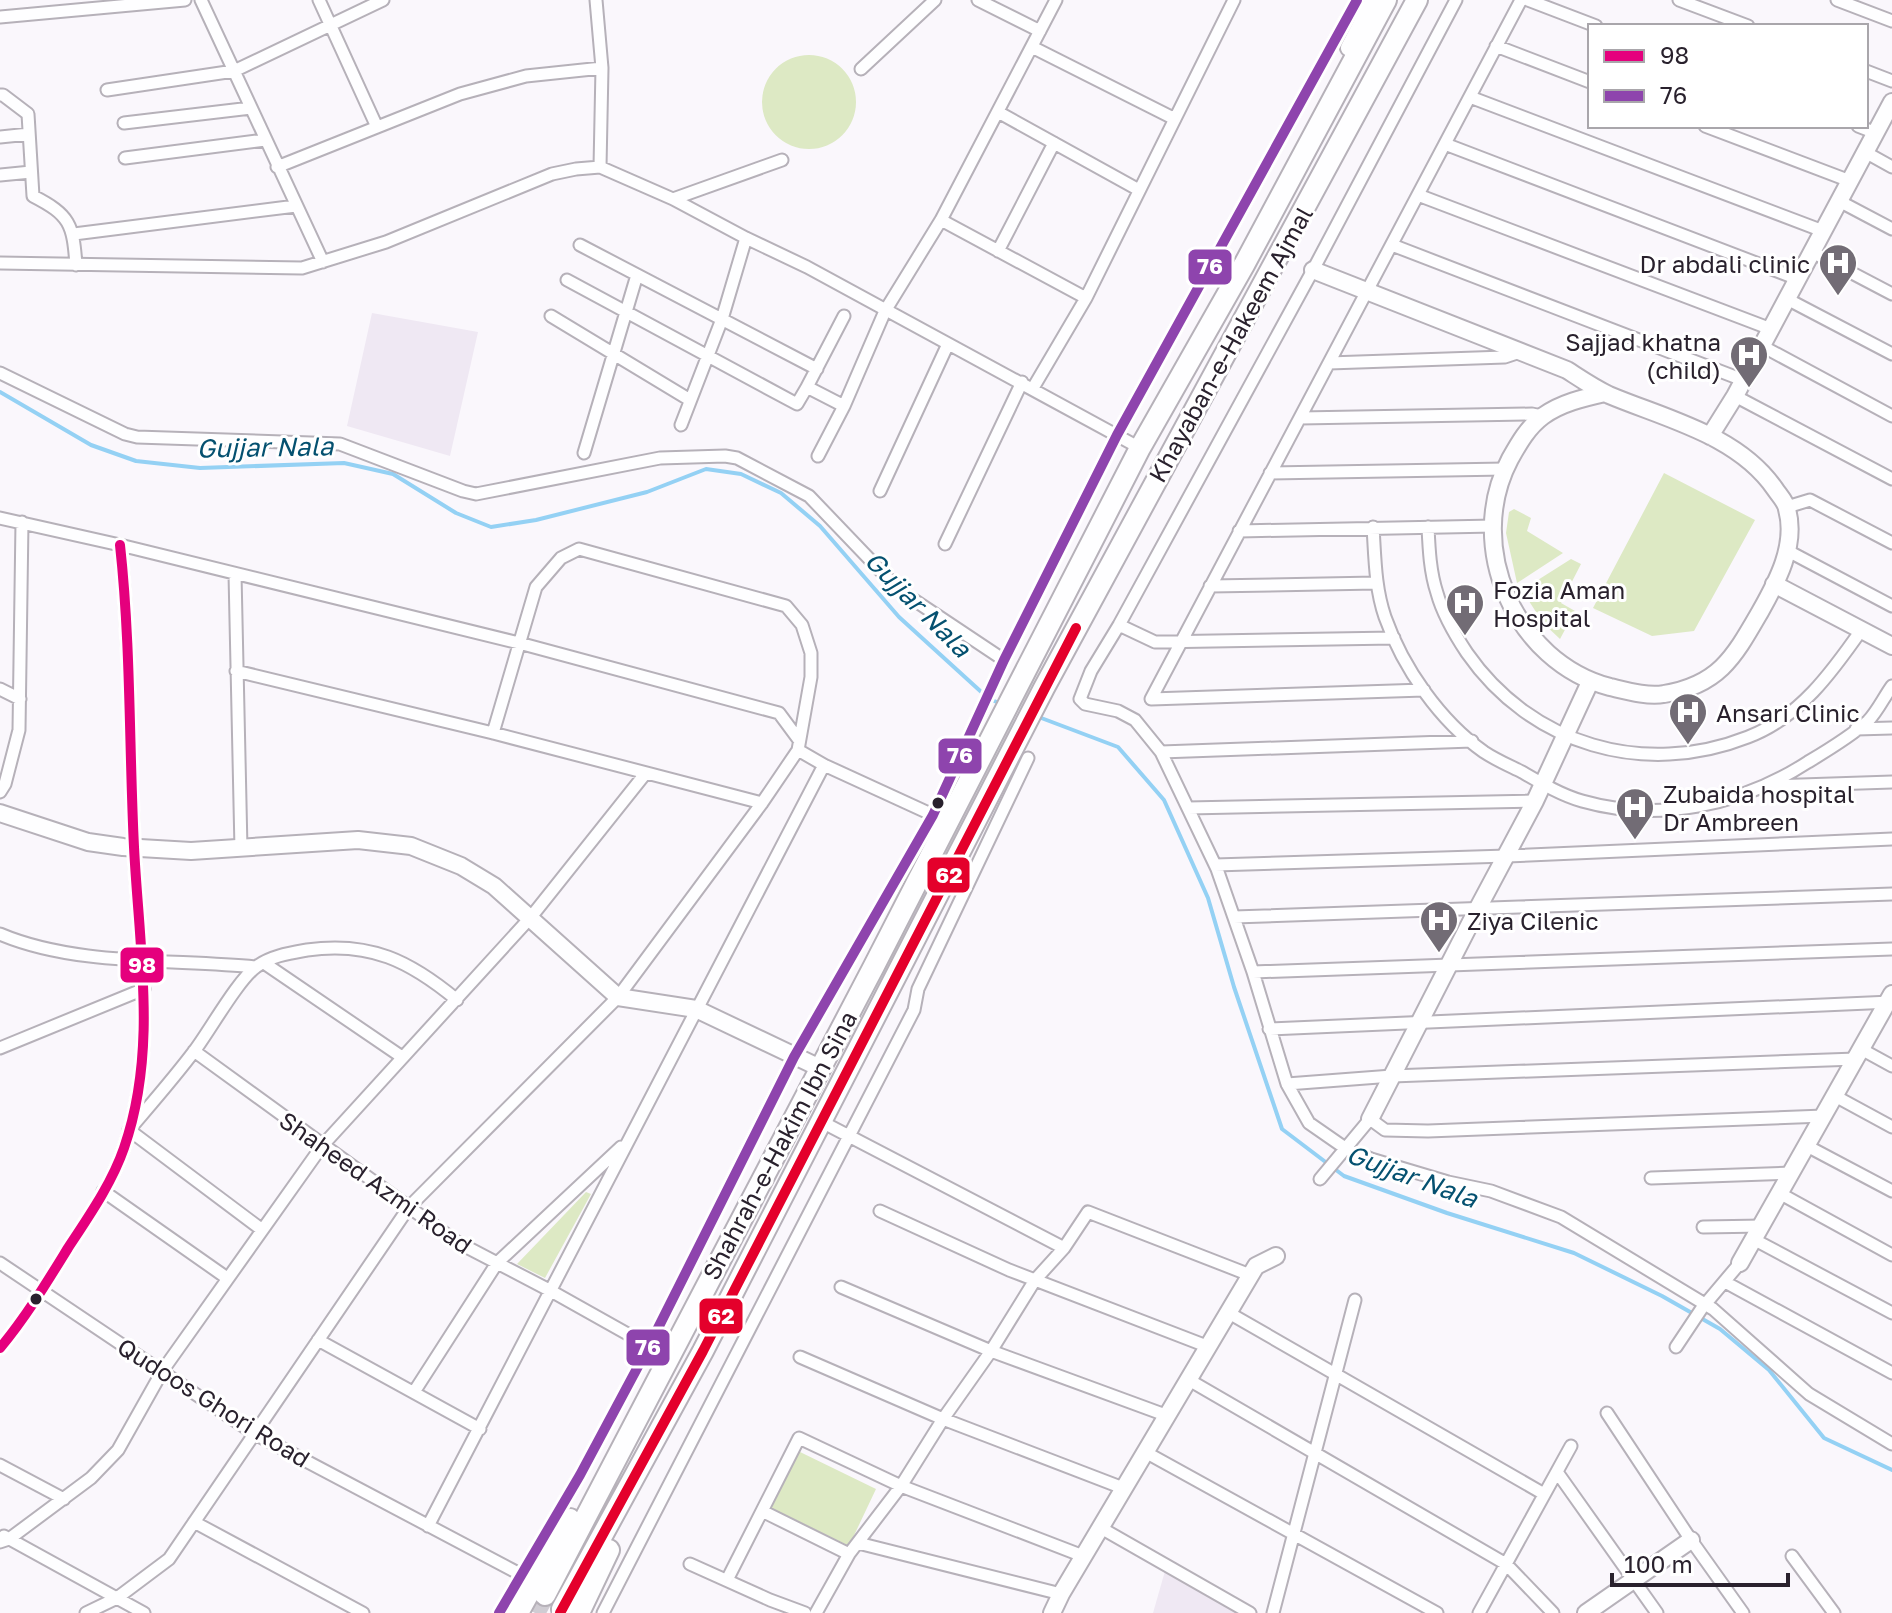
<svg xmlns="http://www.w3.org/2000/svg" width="1892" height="1613" font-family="'Golos Text',sans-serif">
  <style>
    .built { fill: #efe8f3 }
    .green { fill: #dde9c4 }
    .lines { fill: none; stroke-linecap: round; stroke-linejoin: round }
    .stream { stroke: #94d1f4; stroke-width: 4 }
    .highway-tunnel { stroke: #d0ccd3; stroke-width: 20; stroke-dasharray: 20 10; stroke-linecap: butt }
    .street-casing { stroke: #b6b1b9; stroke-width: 15 }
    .secondary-casing { stroke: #b6b1b9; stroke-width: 20 }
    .highway-casing { stroke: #b6b1b9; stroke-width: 24 }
    .street { stroke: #fefeff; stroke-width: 11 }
    .secondary { stroke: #fefeff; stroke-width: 16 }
    .highway { stroke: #fefeff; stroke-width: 20 }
    .bus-1-casing { stroke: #fff; stroke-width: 16 }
    .bus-2-casing { stroke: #fff; stroke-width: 16 }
    .bus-3-casing { stroke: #fff; stroke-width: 16 }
    .bus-1 { stroke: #e5007d; stroke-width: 10 }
    .bus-2 { stroke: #8e44ad; stroke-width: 10 }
    .bus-3 { stroke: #e4002b; stroke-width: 10 }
    .bus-dot { fill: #29212d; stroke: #fff; stroke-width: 3 }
    .labels { text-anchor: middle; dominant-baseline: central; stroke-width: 6; stroke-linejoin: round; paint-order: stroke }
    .poi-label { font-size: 24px; fill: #29212d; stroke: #fff; text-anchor: start }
    .street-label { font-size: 24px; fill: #29212d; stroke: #fff }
    .water-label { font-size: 26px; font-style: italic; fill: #055170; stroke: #fff }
    .line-badge { stroke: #fff; stroke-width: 3 }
    .badge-label { font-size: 22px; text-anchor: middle; font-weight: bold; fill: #fff }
  </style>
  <rect width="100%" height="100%" fill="#faf7fc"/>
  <path class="built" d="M 372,313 L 478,332 L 450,456 L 347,426 Z
    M 1167,1564 L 1250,1613 L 1153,1613 Z"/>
  <path class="green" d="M762 102a47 47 0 1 1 94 0a47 47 0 1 1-94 0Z
    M 1664,473 L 1755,520 L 1694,631 L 1652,636 L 1593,608 Z
    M 1514,509 L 1531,518 L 1527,531 L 1563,553 L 1517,583 L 1506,533 L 1509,512 Z
    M 1571,559 L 1581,564 L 1561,603 L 1575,611 L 1560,639 L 1543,623 L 1522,590 Z
    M 586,1192 L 591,1194 L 545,1278 L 517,1264 Z
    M 798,1451 L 876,1489 L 849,1546 L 771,1508 Z"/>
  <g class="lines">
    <path class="stream" d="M 0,392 L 91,445 L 136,461 L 200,468 L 344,463 L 393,474 L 456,513 L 491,527 L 536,520 L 647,492 L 706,469 L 741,474 L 781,493 L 820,526 L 899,617 L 989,699 L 1002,704
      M 1036,716 L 1118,747 L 1164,800 L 1208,898 L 1234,987 L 1282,1129 L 1344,1176 L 1447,1213 L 1574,1253 L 1662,1296 L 1720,1329 L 1769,1370 L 1824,1438 L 1892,1470"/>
    <path class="highway-tunnel" d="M 535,1613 L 545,1595"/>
    <g class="street-casing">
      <path id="street" d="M 201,0 L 323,262
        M 319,0 L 377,127
        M 596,0 L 602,68 L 600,167
        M 978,0 L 1040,31
        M 1456,0 L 1313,270 L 1119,625 L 1091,671 L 1080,699 L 1085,704 L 1118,711 L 1135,720 L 1161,752 L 1217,869 L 1253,972 L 1287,1084 L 1309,1123 L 1345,1148 L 1371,1159 L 1448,1182 L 1491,1191 L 1561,1217 L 1713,1309 L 1809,1394 L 1892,1444
        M 1528,0 L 1596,26
        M 1679,0 L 1748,26
        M 1837,0 L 1892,21
        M 0,17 L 185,0
        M 1496,46 L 1590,82
        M 1032,47 L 1175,119
        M 861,69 L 935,0
        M 1866,71 L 1892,81
        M 107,90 L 234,71 L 383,0
        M 0,95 L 3,95 L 28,114 L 33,196 C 70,215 73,224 76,265
        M 1470,97 L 1823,231
        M 998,112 L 1139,190
        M 124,123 L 251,108
        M 1705,126 L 1850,181
        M 1858,126 L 1876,133
        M 0,137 L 29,134
        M 1445,144 L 1798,279
        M 1865,152 L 1892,167
        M 125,158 L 265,140
        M 277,167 L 460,94 L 526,76 L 602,68
        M 0,175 L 31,172
        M 1418,195 L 1771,329
        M 673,199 L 782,160
        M 1839,201 L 1892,229
        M 941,220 L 1086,298
        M 74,234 L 296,206
        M 580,245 L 817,369
        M 1392,245 L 1743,380
        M 998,251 L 1054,143
        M 1812,252 L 1892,294
        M 0,263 L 302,268 L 386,242 L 552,174 L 576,169 L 600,167 L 673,199 L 746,238 L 807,267 L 1140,448
        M 567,280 L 797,404 L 807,387
        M 1787,299 L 1892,354
        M 551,316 L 690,400
        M 1762,346 L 1892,416
        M 1329,363 L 1505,357 L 1520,352
        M 0,373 L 125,434 L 137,437 L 340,444 L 463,491 L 476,494 L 660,458 L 725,456 L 737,458 L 809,496 L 899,590 L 1004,660
        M 1033,388 L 1086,298 L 1234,0
        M 1735,396 L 1892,479
        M 844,406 L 807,387 L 844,316
        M 1300,418 L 1532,414 L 1542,416
        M 681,425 L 722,319 L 746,238
        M 584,453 L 637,275
        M 818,456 L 844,406 L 885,311 L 941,220 L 1056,0
        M 1270,473 L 1505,469
        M 880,491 L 948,344
        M 1787,507 L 1810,500 L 1892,543
        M 0,518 L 120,545 L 519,643 L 779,713 L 799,740
        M 1373,527 C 1375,558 1375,588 1385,617 C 1403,668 1440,721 1484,752 C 1496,760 1510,766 1522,772 C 1541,783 1561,795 1582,801 C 1659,823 1742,805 1808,762 C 1828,750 1850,737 1868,721 C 1877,712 1884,697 1892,686
        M 1428,527 C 1429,549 1430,572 1437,593 C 1443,615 1455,635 1467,653 C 1531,745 1644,778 1748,737 C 1799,718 1832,672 1862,629
        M 1239,531 L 1494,526
        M 945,544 L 1022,382
        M 1788,551 L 1892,606
        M 235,574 L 241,849
        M 1210,586 L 1376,583
        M 1119,625 L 1155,642 L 1394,638
        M 236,671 L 493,733 L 762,803
        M 0,689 L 20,699
        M 1424,690 L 1151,699 L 1521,0
        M 1856,729 L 1892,728
        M 798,750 L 824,765 L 933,815
        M 1161,752 L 1472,741
        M 1773,786 L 1892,782
        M 0,792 L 5,784 L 19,730 L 22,522
        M 1188,808 L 1535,801
        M 1215,865 L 1507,856 L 1892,839
        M 1234,917 L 1892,894
        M 0,934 C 75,966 173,959 255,967
        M 264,963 L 402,1057
        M 1253,972 L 1892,949
        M 1269,1029 L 1891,1002
        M 0,1048 L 144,989
        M 1861,1049 L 1892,1066
        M 194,1051 L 457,1242 L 551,1291 L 649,1346
        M 1287,1084 L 1392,1076 L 1856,1059
        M 1835,1096 L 1892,1127
        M 822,1122 L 1064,1248
        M 1807,1146 L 1892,1191
        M 1651,1178 L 1792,1173
        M 1320,1179 L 1370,1119 L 1385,1130 L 1428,1131 L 1824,1116
        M 103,1191 L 227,1278
        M 1781,1194 L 1892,1255
        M 880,1211 L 1009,1270 L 1209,1347
        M 1703,1227 L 1763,1226
        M 261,1229 L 129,1130 C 151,1104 174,1078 195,1050 C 210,1030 238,980 256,967 C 270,956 290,953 307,950 C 370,941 410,961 457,1000
        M 1755,1240 L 1892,1313
        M 0,1263 L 255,1434 L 520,1574
        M 1725,1282 L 1892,1373
        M 841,1287 L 991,1351 L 1168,1416
        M 1229,1313 L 1544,1494
        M 318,1340 L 480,1429
        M 1676,1347 L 1702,1308 L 1740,1263
        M 0,1348 C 26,1317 47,1282 68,1248 C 89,1216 112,1183 124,1148 C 158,1051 139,947 134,847 C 129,746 131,646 120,545
        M 800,1357 L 943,1419 L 1123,1488
        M 1189,1380 L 1506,1564 L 1553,1613
        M 414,1392 L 497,1263 L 621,1147
        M 1607,1413 L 1691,1540 L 1743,1613
        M 1147,1453 L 1437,1613
        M 0,1465 L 64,1499
        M 1557,1472 L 1657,1613
        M 762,1511 L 849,1554
        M 194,1522 L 363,1613
        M 428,1526 L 824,765
        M 1101,1528 L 1250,1613
        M 4,1536 L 144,1613
        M 0,1542 L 9,1539 L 91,1478 L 118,1450 L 163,1370 L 322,1146 L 531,917 L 645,774
        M 858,1543 L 1061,1594
        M 1792,1556 L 1834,1613
        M 690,1564 L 770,1600 L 805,1613
        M 727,1580 L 799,1438 L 901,1486 L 1083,1556
        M 86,1613 L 117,1598 L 169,1559 L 409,1207 L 618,997 L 762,803 L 798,750 L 811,677 L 811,653 L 802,625 L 786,606 L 579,549 L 561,558 L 536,587 L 493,733
        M 499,1613 L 580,1475 L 649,1346 L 794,1057 L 933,815 L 1004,660 L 1117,435 L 1357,0
        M 603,1613 L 914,1010 L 918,989 L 1028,758
        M 816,1613 L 849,1554 L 901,1486 L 943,1419 L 991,1351 L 1035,1280 L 1064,1248 L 1088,1212 L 1250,1275
        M 1273,1613 L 1355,1300
        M 1479,1613 L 1571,1446"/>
    </g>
    <g class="secondary-casing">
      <path id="secondary" d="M 1349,48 L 1374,0
        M 1313,270 L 1567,370 C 1581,379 1594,388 1609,395 C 1666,419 1738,435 1775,489 C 1779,495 1786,502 1787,509 C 1797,545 1777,582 1760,612 C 1734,657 1719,685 1664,694 C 1648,697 1627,691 1610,687 C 1515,662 1464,546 1510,459 C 1519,443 1528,427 1543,416 C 1561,403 1583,398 1605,393
        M 1710,436 L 1735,396 L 1892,102
        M 1774,584 L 1892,646
        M 0,813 L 88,842 L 123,847 L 191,851 L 358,840 L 411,846 L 461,866 L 494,886 L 618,997 L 696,1009 L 820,1068
        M 1370,1119 L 1478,908 L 1535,801 L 1590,682
        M 1740,1263 L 1892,994
        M 1052,1613 L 1061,1594 L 1256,1266 L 1276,1256
        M 1586,1613 L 1691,1540"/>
    </g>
    <g class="highway-casing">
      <path id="highway" d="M 545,1595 L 874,966 L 1140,448 L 1244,265 L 1386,0
        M 562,1609 L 703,1351 L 1044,688 L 1417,0
        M 518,1613 L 570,1519
        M 579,1613 L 609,1550"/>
    </g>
    <use href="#street" class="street"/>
    <use href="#secondary" class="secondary"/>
    <use href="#highway" class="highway"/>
    <g class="bus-1-casing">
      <path id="bus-1" d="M 0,1348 C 26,1317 47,1282 68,1248 C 89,1216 112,1183 124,1148 C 158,1051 139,947 134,847 C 129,746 131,646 120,545"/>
    </g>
    <g class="bus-2-casing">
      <path id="bus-2" d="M 499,1613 L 580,1475 L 649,1346 L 794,1057 L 933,815 L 1004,660 L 1117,435 L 1357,0"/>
    </g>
    <g class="bus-3-casing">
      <path id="bus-3" d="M 560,1613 L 703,1351 L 1076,628"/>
    </g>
    <use href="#bus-1" class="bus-1"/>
    <use href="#bus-2" class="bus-2"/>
    <use href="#bus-3" class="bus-3"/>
  </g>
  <defs>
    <g id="hospital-pin" transform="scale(2)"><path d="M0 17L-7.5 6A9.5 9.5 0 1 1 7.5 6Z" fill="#726c75" stroke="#fff"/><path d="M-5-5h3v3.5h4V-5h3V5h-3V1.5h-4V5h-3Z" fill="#fff"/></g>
  </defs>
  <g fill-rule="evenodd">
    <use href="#hospital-pin" x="1838" y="263"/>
    <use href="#hospital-pin" x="1749" y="355"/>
    <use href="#hospital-pin" x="1465" y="603"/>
    <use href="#hospital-pin" x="1688" y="712"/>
    <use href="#hospital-pin" x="1635" y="807"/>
    <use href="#hospital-pin" x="1439" y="920"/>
  </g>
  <g class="bus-dot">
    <circle cx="938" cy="803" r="7"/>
    <circle cx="36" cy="1299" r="7"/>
  </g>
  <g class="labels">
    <g class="poi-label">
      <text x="1810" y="263" text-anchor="end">Dr abdali clinic</text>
      <text x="1721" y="341" text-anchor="end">Sajjad khatna<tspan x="1721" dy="28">(child)</tspan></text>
      <text x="1493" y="589">Fozia Aman<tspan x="1493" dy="28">Hospital</tspan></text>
      <text x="1716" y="712">Ansari Clinic</text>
      <text x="1663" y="793">Zubaida hospital<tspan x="1663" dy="28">Dr Ambreen</tspan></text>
      <text x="1467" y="920">Ziya Cilenic</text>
    </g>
    <g class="street-label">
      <text transform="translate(1230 344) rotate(-61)">Khayaban-e-Hakeem Ajmal</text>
      <text transform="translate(779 1145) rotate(-62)">Shahrah-e-Hakim Ibn Sina</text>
      <text transform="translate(376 1182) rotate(35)">Shaheed Azmi Road</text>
      <text transform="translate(214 1402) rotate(32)">Qudoos Ghori Road</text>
    </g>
    <g class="water-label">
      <text transform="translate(265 447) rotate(-1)">Gujjar Nala</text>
      <text transform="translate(918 604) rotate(45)">Gujjar Nala</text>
      <text transform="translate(1412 1176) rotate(20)">Gujjar Nala</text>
    </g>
  </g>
  <g class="line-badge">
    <rect x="1187" y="248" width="46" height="38" rx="8" fill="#8e44ad"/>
    <rect x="937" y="737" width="46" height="38" rx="8" fill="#8e44ad"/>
    <rect x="926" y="856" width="45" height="38" rx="8" fill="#e4002b"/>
    <rect x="119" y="946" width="46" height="38" rx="8" fill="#e5007d"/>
    <rect x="698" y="1297" width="46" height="38" rx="8" fill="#e4002b"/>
    <rect x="625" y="1328" width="46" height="39" rx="8" fill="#8e44ad"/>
  </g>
  <g class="badge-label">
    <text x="1210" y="274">76</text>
    <text x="960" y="763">76</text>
    <text x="949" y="883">62</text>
    <text x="142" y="973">98</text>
    <text x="721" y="1324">62</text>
    <text x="648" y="1355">76</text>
  </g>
  <rect x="1588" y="24" width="280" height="104" fill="#ffffff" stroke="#a9a6ab" stroke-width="2"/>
  <rect x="1604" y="50" width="40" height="12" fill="#e5007d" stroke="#a9a6ab" stroke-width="2"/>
  <text x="1660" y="64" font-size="24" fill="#29212d">98</text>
  <rect x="1604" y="90" width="40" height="12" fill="#8e44ad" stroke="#a9a6ab" stroke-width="2"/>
  <text x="1660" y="104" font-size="24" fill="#29212d">76</text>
  <path d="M1612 1573v12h176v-12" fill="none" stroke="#29212d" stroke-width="4"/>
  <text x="1624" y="1573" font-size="24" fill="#29212d" stroke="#ffffff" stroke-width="6" paint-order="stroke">100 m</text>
</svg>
